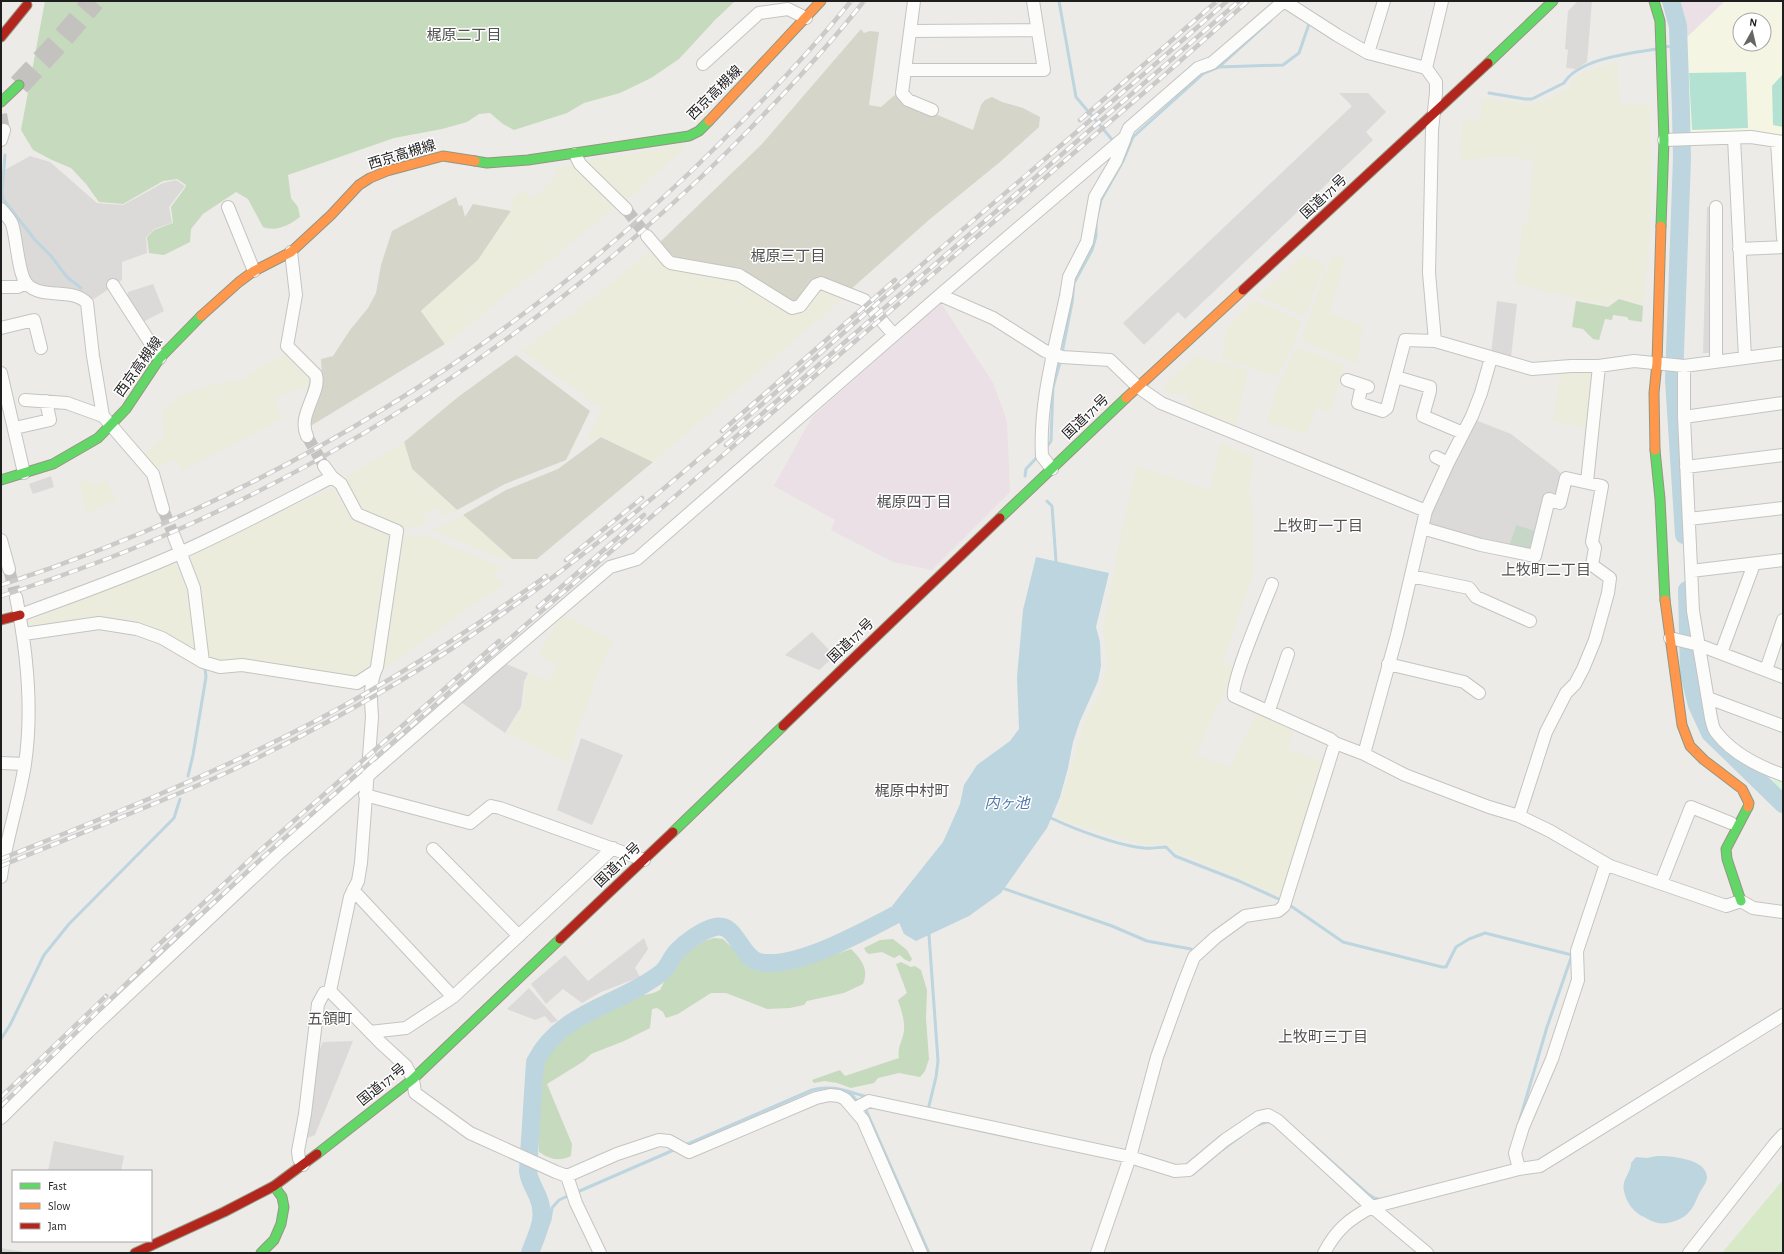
<svg xmlns="http://www.w3.org/2000/svg" width="1784" height="1254" font-family="'Alegreya Sans','Noto Sans JP',sans-serif">
  <style>
    .industrial { fill: #eae0e5 }
    .education { fill: #f5f5e3; fill-rule: evenodd }
    .religious { fill: #dbdad8 }
    .construction { fill: #d5d5c9 }
    .farmland { fill: #ebecdb }
    .grass { fill: #d7e9c7 }
    .forest { fill: #c6dabd }
    .cemetery { fill: #c6d7c8 }
    .park { fill: #d6f2d8 }
    .pitch { fill: #b4e2d2 }
    .water { fill: #bcd5df }
    .lines { fill: none; stroke-linecap: round; stroke-linejoin: round }
    .stream { stroke: #bcd5df; stroke-width: 3 }
    .river { stroke: #bcd5df; stroke-width: 18 }
    .street-tunnel { stroke: #c4c2bf; stroke-width: 12; stroke-dasharray: 12 6; stroke-linecap: butt }
    .highway-tunnel { stroke: #c4c2bf; stroke-width: 22; stroke-dasharray: 22 11; stroke-linecap: butt }
    .street-casing { stroke: #c5c4c3; stroke-width: 14 }
    .fast-casing { stroke: #939680; stroke-width: 11 }
    .slow-casing { stroke: #939680; stroke-width: 11 }
    .jam-casing { stroke: #939680; stroke-width: 11 }
    .street { stroke: #fcfcfb; stroke-width: 12 }
    .fast { stroke: #63d668; stroke-width: 9 }
    .slow { stroke: #ff974d; stroke-width: 9 }
    .jam { stroke: #b3261e; stroke-width: 9 }
    .rail-casing { stroke: #cacac9; stroke-width: 4.5 }
    .rail { stroke: #fff; stroke-width: 3; stroke-dasharray: 9; stroke-linecap: butt }
    .labels { text-anchor: middle; dominant-baseline: central; stroke-width: 3; stroke-linejoin: round; paint-order: stroke }
    .street-label { font-size: 14px; fill: #1e1e1e; stroke: #fff }
    .neighbourhood-label { font-size: 15px; fill: #515151; stroke: #fff }
    .water-label { font-size: 15px; font-style: italic; fill: #4f76aa; stroke: #fff }
  </style>
  <rect width="100%" height="100%" fill="#edebe7"/>
  <path class="industrial" d="M 1678,1 L 1725,1 L 1683,41 L 1680,11 Z
    M 941,303 L 993,383 L 1007,421 L 1010,492 L 932,570 L 893,562 L 831,530 L 835,520 L 774,486 L 812,417 Z"/>
  <path class="education" d="M 1725,1 L 1783,1 L 1783,136 L 1753,130 L 1689,133 L 1683,41 ZM 1740,20 L 1764,20 L 1764,44 L 1740,44 Z"/>
  <path class="religious" d="M 1578,1 L 1592,1 L 1587,62 L 1576,69 L 1566,68 L 1568,50 L 1565,49 L 1568,11 Z
    M 1339,93 L 1368,93 L 1386,112 L 1366,132 L 1373,140 L 1185,319 L 1178,312 L 1144,345 L 1123,323 L 1352,106 Z
    M 30,156 L 50,162 L 97,203 L 123,205 L 163,183 L 176,180 L 185,186 L 169,207 L 172,223 L 154,229 L 146,237 L 147,253 L 122,262 L 122,280 L 94,299 L 73,291 L 47,287 L 37,284 L 29,278 L 9,210 L 1,202 L 1,172 Z
    M 1714,206 L 1710,353 L 1703,353 L 1707,207 Z
    M 153,284 L 164,311 L 141,323 L 127,298 L 128,292 Z
    M 1497,301 L 1517,304 L 1511,357 L 1491,354 Z
    M 1473,419 L 1511,434 L 1558,470 L 1564,478 L 1559,498 L 1548,497 L 1530,553 L 1426,527 Z
    M 51,476 L 54,487 L 33,494 L 29,484 Z
    M 812,632 L 835,656 L 819,670 L 785,655 Z
    M 504,663 L 528,673 L 524,682 L 521,707 L 505,733 L 461,702 Z
    M 581,738 L 623,755 L 592,825 L 557,810 Z
    M 644,938 L 648,949 L 635,968 L 640,977 L 601,992 L 582,1003 L 563,989 L 546,1004 L 531,984 L 565,955 L 588,981 Z
    M 529,988 L 558,1021 L 551,1023 L 545,1016 L 535,1020 L 507,1009 Z
    M 353,1041 L 315,1135 L 307,1138 L 315,1060 L 323,1042 Z
    M 54,1141 L 124,1156 L 121,1171 L 48,1171 Z
    M 1,1248 L 30,1253 L 1,1253 Z"/>
  <path class="construction" d="M 861,29 L 864,33 L 870,31 L 879,32 L 869,105 L 881,107 L 896,94 L 907,102 L 973,130 L 981,105 L 985,100 L 992,97 L 1002,102 L 1023,108 L 1040,117 L 1039,127 L 1000,162 L 930,219 L 850,290 L 798,303 L 672,261 L 659,243 L 762,144 Z
    M 456,197 L 459,206 L 462,205 L 465,217 L 473,204 L 511,211 L 478,260 L 421,311 L 445,344 L 309,427 L 309,419 L 322,378 L 321,359 L 333,356 L 350,330 L 368,308 L 376,293 L 381,265 L 392,231 Z
    M 516,355 L 590,411 L 566,460 L 505,484 L 457,510 L 412,469 L 404,442 L 458,397 Z
    M 601,437 L 653,462 L 537,559 L 512,559 L 463,515 L 506,490 L 558,469 Z"/>
  <path class="farmland" d="M 1617,61 L 1619,103 L 1649,104 L 1651,153 L 1650,238 L 1643,303 L 1617,297 L 1607,305 L 1515,284 L 1523,223 L 1528,223 L 1534,160 L 1503,156 L 1461,161 L 1460,146 L 1463,120 L 1479,122 L 1483,98 L 1531,105 L 1564,91 L 1575,78 L 1583,73 Z
    M 681,145 L 684,148 L 625,202 L 583,162 Z
    M 574,164 L 617,206 L 445,344 L 421,311 L 478,260 L 511,211 L 513,198 L 523,190 L 534,198 L 556,175 L 555,169 Z
    M 653,249 L 668,266 L 738,278 L 794,312 L 817,288 L 846,296 L 653,462 L 601,437 L 587,440 L 603,409 L 522,351 L 575,312 Z
    M 1304,255 L 1325,265 L 1304,316 L 1258,296 Z
    M 1332,255 L 1345,259 L 1329,313 L 1363,325 L 1357,364 L 1301,340 Z
    M 1254,300 L 1301,321 L 1294,344 L 1277,376 L 1221,359 L 1227,329 Z
    M 1300,348 L 1344,365 L 1330,412 L 1316,407 L 1308,431 L 1306,433 L 1267,423 L 1275,393 L 1295,351 Z
    M 286,355 L 313,379 L 312,384 L 277,396 L 278,401 L 275,403 L 282,419 L 182,471 L 176,458 L 153,470 L 144,455 L 164,436 L 162,414 L 165,408 L 183,394 L 227,381 L 243,381 L 269,361 Z
    M 1195,356 L 1248,370 L 1235,428 L 1195,411 L 1186,395 L 1168,393 L 1164,385 Z
    M 1593,369 L 1588,429 L 1553,421 L 1561,370 Z
    M 404,442 L 412,469 L 457,510 L 443,517 L 439,507 L 424,513 L 427,524 L 417,527 L 405,528 L 364,513 L 356,505 L 343,479 Z
    M 1220,442 L 1254,458 L 1248,496 L 1252,500 L 1253,573 L 1223,662 L 1236,667 L 1195,755 L 1230,767 L 1258,711 L 1294,726 L 1288,749 L 1322,761 L 1284,897 L 1176,852 L 1166,843 L 1145,845 L 1056,819 L 1086,718 L 1101,693 L 1107,663 L 1103,629 L 1122,529 L 1137,466 L 1210,491 Z
    M 88,478 L 92,484 L 106,480 L 117,499 L 86,513 L 80,485 Z
    M 333,488 L 352,519 L 390,534 L 370,666 L 355,677 L 220,667 L 210,659 L 188,555 Z
    M 463,515 L 512,559 L 500,558 L 432,530 Z
    M 402,536 L 426,536 L 501,567 L 494,575 L 504,583 L 382,670 Z
    M 174,562 L 188,591 L 196,653 L 139,625 L 29,630 L 26,622 Z
    M 561,613 L 613,641 L 593,682 L 592,692 L 575,734 L 568,763 L 507,733 L 524,705 L 525,684 L 531,673 L 547,681 L 558,665 L 539,655 Z"/>
  <path class="grass" d="M 1783,1180 L 1783,1253 L 1722,1253 Z"/>
  <path class="forest" d="M 45,1 L 735,1 L 715,20 L 679,59 L 651,78 L 620,93 L 584,103 L 567,113 L 514,130 L 503,124 L 490,113 L 479,114 L 467,122 L 442,129 L 394,138 L 288,175 L 291,198 L 298,207 L 300,217 C 289,225 277,232 263,227 L 248,199 L 236,192 L 203,214 L 191,229 L 190,242 L 164,255 L 149,253 L 147,237 L 154,230 L 173,223 L 171,207 L 185,188 L 186,185 L 177,179 L 163,181 L 123,204 L 99,202 L 86,184 L 71,168 L 52,160 L 33,150 L 21,130 Z
    M 1619,299 L 1643,306 L 1642,322 L 1629,320 L 1627,317 L 1613,315 L 1612,320 L 1605,319 L 1599,340 L 1593,339 L 1583,329 L 1572,327 L 1576,301 L 1608,307 Z
    M 714,938 L 723,939 L 744,959 L 761,969 L 781,970 L 794,968 L 851,949 C 862,960 869,969 863,984 L 844,993 L 807,1001 L 804,1005 L 790,1008 L 767,1009 L 726,993 L 711,993 L 678,1014 L 666,1018 L 663,1012 L 657,1008 L 652,1009 L 650,1028 L 624,1041 L 591,1054 L 584,1061 L 547,1084 L 572,1144 L 571,1156 C 558,1162 550,1159 539,1152 L 539,1070 C 539,1066 540,1061 542,1058 C 556,1037 615,1001 640,996 C 647,994 653,994 660,990 L 665,980 L 673,969 L 679,958 L 704,941 Z
    M 893,939 L 907,950 L 912,959 L 910,962 L 904,959 L 900,955 L 894,958 L 882,952 L 869,954 L 866,952 L 864,948 L 880,940 Z
    M 901,962 L 911,967 L 915,966 L 921,970 L 927,990 L 926,1019 L 929,1059 L 925,1071 L 920,1077 L 899,1073 L 878,1078 L 874,1083 L 851,1088 L 837,1083 L 824,1081 L 814,1083 L 812,1080 L 840,1070 L 845,1076 L 899,1058 C 897,1046 903,1041 904,1030 C 905,1020 901,1010 898,1000 L 907,993 L 896,964 Z"/>
  <path class="cemetery" d="M 1516,525 L 1535,531 L 1529,550 L 1510,544 Z"/>
  <path class="park" d="M 1775,776 L 1783,779 L 1783,792 L 1773,781 Z"/>
  <path class="pitch" d="M 1746,72 L 1748,128 L 1692,130 L 1689,73 Z
    M 1783,74 L 1783,127 L 1773,125 L 1772,86 Z"/>
  <path class="water" d="M 1036,557 L 1109,573 L 1096,627 L 1100,642 L 1101,666 L 1098,681 L 1080,721 L 1073,742 L 1068,768 L 1060,797 L 1047,828 L 1001,893 L 969,916 L 916,941 L 904,934 L 892,906 L 943,842 L 960,804 L 964,785 L 977,765 L 1010,741 L 1019,729 L 1017,677 L 1023,610 Z
    M 1657,1156 C 1670,1156 1706,1158 1707,1177 C 1707,1183 1702,1188 1699,1194 C 1696,1200 1694,1207 1689,1212 C 1683,1220 1667,1225 1658,1223 C 1653,1222 1648,1219 1644,1217 C 1634,1213 1626,1202 1624,1191 C 1621,1180 1631,1173 1631,1163 L 1636,1157 L 1647,1158 Z"/>
  <g class="lines">
    <path class="stream" d="M 1059,1 L 1076,97 L 1114,142
      M 1665,47 L 1679,45
      M 1219,67 L 1283,65 L 1299,53 L 1309,24 L 1311,25
      M 1489,93 L 1525,99 L 1532,99 L 1564,83 C 1578,59 1630,53 1656,49
      M 5,155 L 2,192 L 3,199 L 35,240 L 51,256 L 67,277 L 81,288
      M 1098,212 L 1101,200 L 1123,161 L 1133,137 L 1204,73 L 1219,67 L 1271,20
      M 1062,353 L 1072,303 L 1074,283 L 1092,250 L 1096,236 L 1096,221
      M 1046,448 L 1051,441 L 1053,387 L 1061,359
      M 1025,476 L 1026,469 L 1039,455
      M 1047,501 L 1052,506 L 1056,561
      M 188,776 L 193,755 L 206,677 L 205,668
      M 1051,818 C 1074,829 1119,846 1144,848 C 1151,849 1159,847 1166,847 L 1175,856 L 1239,881 L 1283,901
      M 1005,889 L 1112,926 L 1147,941 L 1191,949
      M 1288,904 L 1343,942 L 1442,967 L 1446,967 L 1456,947 L 1469,939 L 1485,933 L 1572,955 L 1547,1027 L 1520,1119
      M 1,1039 L 10,1025 L 44,955 L 69,924 L 174,818 L 180,799
      M 850,1093 L 859,1103
      M 863,1107 L 866,1110 L 929,1253
      M 928,1110 L 936,1077 L 938,1061 L 929,935
      M 1257,1125 L 1267,1122 L 1271,1122
      M 1312,1144 L 1368,1194 L 1374,1198 L 1382,1200
      M 683,1146 L 812,1090 C 833,1084 848,1092 868,1097
      M 1223,1149 L 1241,1136
      M 575,1193 L 676,1149
      M 537,1253 L 550,1220 L 552,1208 L 559,1200 L 570,1195"/>
    <path class="river" d="M 1671,1 L 1678,26 L 1681,111 L 1682,158 L 1674,380 L 1684,535
      M 1687,590 L 1689,674 L 1697,705 L 1710,733 L 1783,804
      M 530,1253 C 537,1233 547,1218 538,1197 C 534,1187 529,1181 528,1171 L 535,1062 C 561,1011 620,1005 661,973 C 668,968 671,957 677,951 C 686,942 702,930 715,927 C 737,922 740,958 759,962 C 795,970 862,932 895,915"/>
    <path class="street-tunnel" d="M 1,114 L 4,130
      M 626,209 L 647,236
      M 307,436 L 324,466
      M 163,509 L 174,536
      M 9,569 L 16,597"/>
    <path class="highway-tunnel" d="M 19,85 L 61,40 L 94,1"/>
    <g class="street-casing">
      <path id="street" d="M 914,1 L 902,93 L 908,100 L 932,110
        M 1284,1 L 1337,35 L 1368,53 L 1426,68 L 1436,82 L 1436,93 L 1432,130 L 1429,273 L 1435,341 L 1532,369 L 1571,366 L 1599,366 L 1634,361 L 1684,366 L 1783,353
        M 910,31 L 1037,30
        M 1368,53 L 1384,1
        M 703,64 L 759,13 L 788,9 L 806,18
        M 1426,68 L 1442,1
        M 905,70 L 1044,70 L 1033,1
        M 1734,138 L 1745,358
        M 1,140 L 4,130
        M 1664,140 L 1751,137 L 1783,142
        M 1777,141 L 1783,238
        M 575,154 L 580,164 L 626,209
        M 228,207 L 254,271
        M 1,209 C 5,214 10,219 12,224 C 17,239 18,275 27,284 C 42,300 72,287 87,303 L 93,356 L 103,416 L 153,474 L 163,509
        M 647,236 L 668,261 L 671,263 L 739,275 L 792,308 L 800,306 L 816,285 L 821,283 L 864,300 L 894,335
        M 1739,249 L 1783,247
        M 291,252 L 296,295 L 287,346 L 316,375 C 321,393 297,415 307,436
        M 113,285 L 160,358
        M 1,287 L 18,287 L 26,283
        M 940,295 L 993,318 L 1045,351 L 1062,357 L 1110,360 L 1138,387 L 1161,403 L 1426,511
        M 1,328 L 34,320 L 41,348
        M 1716,362 L 1716,207
        M 1684,366 L 1684,417 L 1693,611 L 1711,718 C 1712,722 1713,729 1716,732 C 1732,753 1760,767 1783,775
        M 1,373 L 24,473
        M 1396,377 L 1430,387 L 1430,391 L 1423,416 L 1463,433
        M 1347,380 L 1368,387
        M 1362,385 L 1358,403 L 1383,411 L 1387,408 L 1405,340 L 1435,341
        M 25,400 L 67,403 L 103,416
        M 1684,417 L 1783,403
        M 15,428 L 50,420 L 46,401
        M 1436,457 L 1448,463
        M 324,466 L 332,477 L 341,484 L 357,514 L 397,531 L 377,667 C 369,682 371,701 372,717 L 361,863 L 358,881 L 350,897 L 330,991
        M 1686,467 L 1783,455
        M 1052,469 L 1042,456 C 1039,402 1055,348 1066,296 L 1069,277 L 1087,242 L 1095,197 L 1116,161 L 1125,138
        M 1587,482 L 1599,366
        M 1689,519 L 1783,508
        M 1422,528 L 1481,545 L 1535,556 L 1549,499 L 1560,503 L 1566,478 L 1602,486 L 1592,542 L 1595,548 L 1592,565 L 1610,578 L 1608,593 L 1595,640 L 1583,669 L 1575,684 L 1566,693 L 1546,732 L 1519,816
        M 174,536 L 194,588 L 203,662
        M 1,540 L 9,569
        M 1691,571 L 1783,560
        M 1411,576 L 1469,588 L 1476,597 L 1530,621
        M 1272,584 C 1265,602 1230,684 1234,696 L 1330,739 L 1335,743 L 1364,754 L 1405,775 L 1489,807 L 1519,816 L 1550,831 L 1610,866 L 1726,906 L 1741,901 L 1753,908 L 1783,912
        M 20,615 C 75,595 129,576 182,552 C 233,529 282,503 332,477
        M 24,634 L 99,623 L 137,629 L 162,638 L 203,662 L 220,667 L 242,665 L 357,683 L 374,672
        M 1670,638 L 1699,645 L 1783,677
        M 1721,653 L 1754,564
        M 1388,664 L 1464,682 L 1479,693
        M 1766,670 L 1783,620
        M 1708,698 L 1783,726
        M 1269,710 L 1288,654
        M 1364,754 L 1397,635 L 1426,511 L 1448,463 L 1472,416 L 1481,393 L 1491,358
        M 1,763 L 25,764
        M 365,795 L 470,823 L 491,806 L 500,808 L 644,860
        M 433,849 L 519,936
        M 1,877 C 6,839 19,802 25,764 C 33,709 27,651 16,597
        M 1661,883 L 1691,807 L 1731,823
        M 353,890 L 453,997 L 613,848
        M 330,991 L 381,1043 L 406,1066 L 413,1079 L 415,1093 L 470,1133 L 556,1172 L 567,1176 L 617,1154 L 659,1140 L 669,1141 L 689,1152 L 816,1098 L 830,1095 L 839,1096 L 845,1099 L 863,1120 L 921,1253
        M 370,1032 L 406,1028 L 453,997
        M 854,1109 L 869,1101 L 1130,1157 L 1175,1171 L 1189,1170 L 1225,1140 L 1259,1117 L 1268,1115 L 1277,1120 L 1372,1207 L 1427,1253
        M 1,1118 L 89,1031 L 278,854 L 494,666 L 610,567 L 637,559 L 940,295 L 1125,137 L 1129,128 L 1198,68 L 1212,63 L 1284,1
        M 303,1165 L 299,1159 L 298,1151 L 305,1114 L 318,1004 L 324,993 L 330,991
        M 1519,1169 L 1515,1153 L 1523,1127 L 1552,1059 L 1578,980 L 1577,951 L 1606,864
        M 567,1176 L 576,1203 L 600,1253
        M 1097,1253 L 1130,1157 L 1157,1057 L 1183,985 L 1194,957 L 1216,937 L 1245,916 L 1278,911 L 1284,906 L 1335,743
        M 1324,1253 C 1336,1230 1349,1219 1372,1207 L 1519,1169 L 1540,1166 L 1783,1015
        M 1689,1253 L 1774,1145 L 1783,1135"/>
    </g>
    <g class="fast-casing">
      <path id="fast" d="M 1654,1 L 1660,21 L 1664,140 L 1661,226
        M 1488,63 L 1553,1
        M 1,102 L 19,85
        M 475,161 L 487,163 L 528,160 L 689,136 L 699,131 L 709,121
        M 1655,450 L 1660,499 L 1665,600
        M 1,480 L 53,464 L 98,438 L 126,409 L 160,358 L 201,316
        M 1000,518 L 1126,398
        M 673,832 L 783,726
        M 1741,901 L 1727,859 L 1726,849 L 1748,807
        M 317,1154 L 413,1079 L 560,939
        M 261,1253 L 274,1240 L 281,1224 L 284,1207 L 282,1197 L 274,1186"/>
    </g>
    <g class="slow-casing">
      <path id="slow" d="M 709,121 L 821,1
        M 201,316 L 239,282 L 254,271 L 291,252 L 331,215 L 359,185 L 370,178 L 387,171 L 443,156 L 475,161
        M 1126,398 L 1243,290
        M 1655,450 L 1654,393 L 1657,363 L 1661,226
        M 1665,600 L 1682,725 L 1690,746 L 1704,760 L 1742,789 L 1749,803 L 1748,807"/>
    </g>
    <g class="jam-casing">
      <path id="jam" d="M 1,37 L 27,5
        M 1243,290 L 1488,63
        M 1,620 L 20,615
        M 783,726 L 1000,518
        M 560,939 L 673,832
        M 135,1253 L 224,1212 L 274,1186 L 317,1154"/>
    </g>
    <use href="#street" class="street"/>
    <use href="#fast" class="fast"/>
    <use href="#slow" class="slow"/>
    <use href="#jam" class="jam"/>
    <g class="rail-casing">
      <path id="rail" d="M 1080,120 L 1217,1
        M 722,431 L 895,280
        M 726,445 L 1239,1
        M 566,560 L 642,498
        M 1,585 C 273,497 517,346 719,144 C 765,99 810,52 851,1
        M 1,596 C 63,576 126,553 186,526 C 387,435 571,306 728,151 C 776,103 822,54 864,1
        M 538,607 L 644,515
        M 1,859 C 98,820 195,782 288,735 C 378,690 464,635 546,576
        M 1,866 C 76,835 152,806 226,773 C 292,742 358,707 420,669 C 582,568 722,439 865,314 C 985,209 1108,107 1227,1
        M 153,950 L 256,854 L 499,641
        M 1,1097 L 106,996
        M 1,1106 L 130,980 L 261,859 L 522,628 L 1161,78 L 1248,1"/>
    </g>
    <use href="#rail" class="rail"/>
  </g>
  <g class="labels">
    <g class="street-label">
      <text transform="translate(715 93) rotate(-45)">西京高槻線</text>
      <text transform="translate(402 155) rotate(-17)">西京高槻線</text>
      <text transform="translate(1324 197) rotate(-43)">国道171号</text>
      <text transform="translate(139 367) rotate(-54)">西京高槻線</text>
      <text transform="translate(1086 417) rotate(-44)">国道171号</text>
      <text transform="translate(851 641) rotate(-44)">国道171号</text>
      <text transform="translate(618 865) rotate(-44)">国道171号</text>
      <text transform="translate(382 1085) rotate(-39)">国道171号</text>
    </g>
    <g class="neighbourhood-label">
      <text x="464" y="35">梶原二丁目</text>
      <text x="788" y="256">梶原三丁目</text>
      <text x="914" y="502">梶原四丁目</text>
      <text x="1318" y="526">上牧町一丁目</text>
      <text x="1546" y="570">上牧町二丁目</text>
      <text x="912" y="791">梶原中村町</text>
      <text x="330" y="1019">五領町</text>
      <text x="1323" y="1037">上牧町三丁目</text>
    </g>
    <g class="water-label">
      <text x="1007" y="803">内ヶ池</text>
    </g>
  </g>
  <rect width="1784" height="1254" fill="none" stroke="#1e1e1e" stroke-width="4"/>
  <rect x="12" y="1170" width="140" height="72" fill="#ffffff" stroke="#a5a5a5"/>
  <rect x="20" y="1183" width="20" height="6" fill="#63d668" stroke="#a5a5a5"/>
  <text x="48" y="1190" font-size="12" fill="#1e1e1e">Fast</text>
  <rect x="20" y="1203" width="20" height="6" fill="#ff974d" stroke="#a5a5a5"/>
  <text x="48" y="1210" font-size="12" fill="#1e1e1e">Slow</text>
  <rect x="20" y="1223" width="20" height="6" fill="#b3261e" stroke="#a5a5a5"/>
  <text x="48" y="1230" font-size="12" fill="#1e1e1e">Jam</text>
  <g transform="translate(1752 32) rotate(8)"><circle r="19" fill="#ffffff" stroke="#a5a5a5"/>
  <path d="M0-3L7 15L0 10L-7 15Z" fill="#666664"/>
  <text y="-6" font-size="11" font-weight="bold" text-anchor="middle" fill="#1e1e1e">N</text>
  </g>
</svg>
